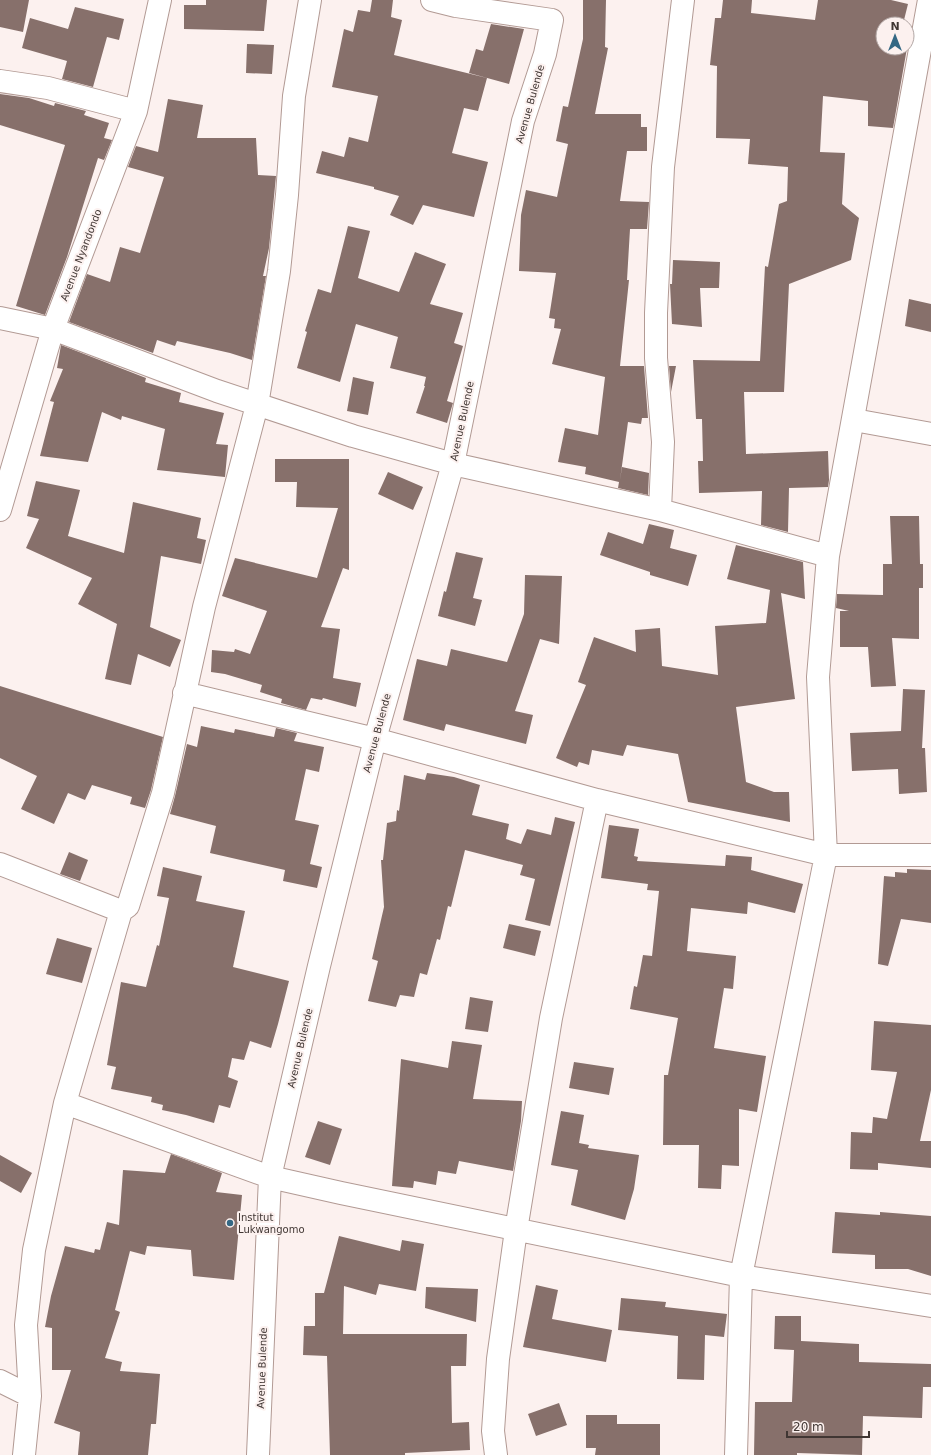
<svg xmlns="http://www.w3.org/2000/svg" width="931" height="1455" font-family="'DejaVu Sans',sans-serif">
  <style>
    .building { fill: #87706b }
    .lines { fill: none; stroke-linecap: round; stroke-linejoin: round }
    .minor-casing { stroke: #b29a94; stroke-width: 24 }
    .minor { stroke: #fff; stroke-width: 22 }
    .poi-dot { fill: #346884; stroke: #fcf1ef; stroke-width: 1.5 }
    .labels { text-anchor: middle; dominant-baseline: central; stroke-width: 4; stroke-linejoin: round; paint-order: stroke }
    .street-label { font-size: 10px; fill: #403633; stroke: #fcf1ef }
    .poi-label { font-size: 10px; fill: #403633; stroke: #fcf1ef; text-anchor: start }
  </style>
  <rect width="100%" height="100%" fill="#fcf1ef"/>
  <path class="building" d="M 0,0 L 29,0 L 23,32 L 0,27 Z
    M 206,0 L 267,0 L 264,31 L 184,29 L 184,5 L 206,5 Z
    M 372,0 L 393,0 L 391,17 L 402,20 L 394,55 L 487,78 L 478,111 L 464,108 L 452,153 L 488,162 L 474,217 L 423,205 L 413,225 L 390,215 L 399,196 L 374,189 L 374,187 L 316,173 L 322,151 L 344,157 L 349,137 L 368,142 L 378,96 L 332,87 L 344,29 L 353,32 L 358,10 L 370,12 Z
    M 583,0 L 606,0 L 605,47 L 608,48 L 595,114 L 641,114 L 641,127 L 647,127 L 647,151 L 627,151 L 620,201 L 649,202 L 647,229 L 630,229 L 627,280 L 629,280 L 620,366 L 644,366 L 648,418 L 642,418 L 641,424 L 628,422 L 620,480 L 622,467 L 649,473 L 648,495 L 618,488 L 619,482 L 585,474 L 586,467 L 558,462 L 565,428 L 598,435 L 605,377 L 552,364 L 561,329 L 554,328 L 555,319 L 549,318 L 556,273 L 519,271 L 521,215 L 526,190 L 557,197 L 568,144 L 556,141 L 563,106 L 568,107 L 583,39 Z
    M 723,0 L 752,0 L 751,13 L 815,20 L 818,0 L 891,0 L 908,4 L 903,24 L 883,24 L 883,48 L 907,48 L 893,128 L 868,126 L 868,101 L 823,96 L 820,152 L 845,153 L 842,204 L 859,218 L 851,260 L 789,284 L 784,392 L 744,392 L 746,454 L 828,451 L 829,480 L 828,487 L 789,488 L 788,532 L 761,525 L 762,491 L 699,493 L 698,461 L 703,461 L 702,419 L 696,419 L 693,360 L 760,361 L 765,266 L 768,267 L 779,204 L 787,201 L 788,167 L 748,164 L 750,139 L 716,138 L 717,66 L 710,65 L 715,18 L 721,18 Z
    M 75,7 L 124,19 L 119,40 L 107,37 L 93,87 L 62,79 L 67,61 L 22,48 L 30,18 L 68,29 Z
    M 491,24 L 524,29 L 509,84 L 469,73 L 476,49 L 483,51 Z
    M 247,44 L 274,45 L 272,74 L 246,73 Z
    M 0,94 L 29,98 L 54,106 L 55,103 L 86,111 L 84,115 L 109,123 L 104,138 L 112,140 L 104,160 L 98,158 L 67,257 L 45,315 L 16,306 L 65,145 L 0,125 Z
    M 168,99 L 203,105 L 197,138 L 256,138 L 258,175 L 276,176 L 269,248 L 263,276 L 266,276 L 252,360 L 230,353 L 177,341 L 175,346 L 157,340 L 153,353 L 69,322 L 87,274 L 110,282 L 120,247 L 140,253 L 164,177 L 128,167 L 136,146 L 158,152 Z
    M 348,226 L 370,231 L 358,278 L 399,292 L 415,252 L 446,264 L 430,304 L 463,313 L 454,343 L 463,346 L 447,401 L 453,403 L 447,423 L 416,413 L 425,386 L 424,386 L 426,377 L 390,368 L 398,337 L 356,324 L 340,382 L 297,368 L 307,332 L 305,331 L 318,289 L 331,293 Z
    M 673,260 L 720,262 L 719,288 L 700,288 L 702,327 L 672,324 L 670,284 L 672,284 Z
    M 909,299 L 931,304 L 931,332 L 905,326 Z
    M 61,345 L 146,378 L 145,382 L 181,393 L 179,402 L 224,413 L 216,444 L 228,445 L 225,477 L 157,470 L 165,429 L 122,416 L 121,420 L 102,412 L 88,462 L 40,456 L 54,402 L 50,401 L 63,369 L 57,368 Z
    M 669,366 L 676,366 L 671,392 Z
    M 353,377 L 374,382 L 368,415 L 347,411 Z
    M 275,459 L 349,459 L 349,570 L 343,568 L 321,627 L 340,629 L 333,678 L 361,683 L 356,707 L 323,698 L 322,700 L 311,698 L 306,710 L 281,703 L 282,699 L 260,692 L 262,685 L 225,674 L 211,672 L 212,650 L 234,652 L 235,649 L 250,654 L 267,611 L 222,596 L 235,558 L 317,578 L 338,508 L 296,507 L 297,482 L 275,482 Z
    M 388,472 L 423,487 L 413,510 L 378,494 Z
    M 36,481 L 80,490 L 68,536 L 124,553 L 133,502 L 201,518 L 197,538 L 206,540 L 201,564 L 161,556 L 150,627 L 181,640 L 170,667 L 138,654 L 131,685 L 105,679 L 117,624 L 78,604 L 92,578 L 26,548 L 39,519 L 27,516 Z
    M 890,516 L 919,516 L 920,564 L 923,564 L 923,588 L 919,588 L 919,639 L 892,638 L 896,686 L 871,687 L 868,647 L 840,647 L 840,611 L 849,611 L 836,608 L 837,594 L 883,595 L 883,564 L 892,564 Z
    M 649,524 L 674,530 L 670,548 L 697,555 L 688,586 L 650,575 L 650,572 L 600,555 L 608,532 L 643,544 Z
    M 736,545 L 803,562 L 805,599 L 781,593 L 795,699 L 736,707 L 746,782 L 774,792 L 789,792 L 790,822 L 688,802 L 678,754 L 627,745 L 623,756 L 592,750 L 589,765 L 579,762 L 577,767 L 556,758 L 586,685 L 578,682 L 594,637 L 636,652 L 635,630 L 660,628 L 662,666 L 718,675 L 715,626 L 766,623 L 770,590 L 727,579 Z
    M 456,552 L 483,558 L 473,598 L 482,600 L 475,626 L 438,616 L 444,591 L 446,592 Z
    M 525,575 L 562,576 L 559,644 L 540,639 L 515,711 L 533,715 L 526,744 L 446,724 L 444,731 L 403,720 L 417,659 L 447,666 L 451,649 L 507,662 L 524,614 Z
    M 0,686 L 163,737 L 151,790 L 145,808 L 130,804 L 132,797 L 92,785 L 85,800 L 68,793 L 54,824 L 21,809 L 37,776 L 0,758 Z
    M 903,689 L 925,690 L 922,748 L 925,748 L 927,792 L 899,794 L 898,769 L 852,771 L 850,733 L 901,731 Z
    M 201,726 L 234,733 L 235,729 L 274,737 L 276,728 L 297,733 L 294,741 L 324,747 L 319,772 L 306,769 L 295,820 L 319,825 L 310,864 L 322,867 L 317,888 L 283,881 L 285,870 L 210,853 L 216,826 L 170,814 L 175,796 L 187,744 L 197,747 Z
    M 427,773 L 454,777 L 480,785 L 472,815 L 509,824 L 506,839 L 521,844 L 527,829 L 551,835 L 555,817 L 575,822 L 550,926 L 525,920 L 535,879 L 520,875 L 523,865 L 465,850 L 451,907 L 448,906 L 440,940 L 437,939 L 427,975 L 420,973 L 414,997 L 400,995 L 396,1007 L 368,1001 L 378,961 L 372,959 L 384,907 L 381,860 L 383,860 L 387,823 L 396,821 L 397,810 L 399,811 L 404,775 L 425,780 Z
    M 609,825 L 639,829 L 634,856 L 638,857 L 637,861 L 725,866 L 726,855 L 752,857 L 751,870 L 803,884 L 795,913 L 748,902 L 747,914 L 691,908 L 687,951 L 736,956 L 733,989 L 724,988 L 714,1048 L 766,1056 L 757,1112 L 739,1109 L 739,1166 L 722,1165 L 721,1189 L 698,1188 L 699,1145 L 663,1145 L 664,1075 L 668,1075 L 678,1018 L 630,1009 L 634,986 L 637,987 L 643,955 L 652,956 L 659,891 L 647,890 L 648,884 L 601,878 Z
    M 69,852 L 88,860 L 80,881 L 60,874 Z
    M 163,867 L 202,876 L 196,901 L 245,911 L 233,967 L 289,981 L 278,1024 L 271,1048 L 250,1041 L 244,1060 L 232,1058 L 228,1077 L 238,1081 L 230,1108 L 219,1105 L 214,1123 L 186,1115 L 162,1110 L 163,1105 L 151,1102 L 152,1097 L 111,1089 L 116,1067 L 107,1065 L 121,982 L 146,987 L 157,945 L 159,946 L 169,898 L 157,896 Z
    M 907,869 L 931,870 L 931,923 L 901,919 L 888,966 L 878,964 L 884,876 L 895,877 L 895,872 L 907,873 Z
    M 509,924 L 541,931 L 535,956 L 503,948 Z
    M 57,938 L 92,948 L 82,983 L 46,974 Z
    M 470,997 L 493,1001 L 488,1032 L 465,1029 Z
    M 874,1021 L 931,1025 L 931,1090 L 920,1141 L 931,1141 L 931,1168 L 878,1163 L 878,1170 L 850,1169 L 851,1132 L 872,1133 L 873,1117 L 887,1119 L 897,1072 L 871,1070 Z
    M 452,1041 L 482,1045 L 473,1099 L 522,1101 L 521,1121 L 513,1171 L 459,1161 L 456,1174 L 438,1171 L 436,1185 L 414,1181 L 413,1188 L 392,1186 L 401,1059 L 448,1068 Z
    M 574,1062 L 614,1068 L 609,1095 L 569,1088 Z
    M 561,1111 L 584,1115 L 579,1143 L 589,1145 L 588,1148 L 639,1155 L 634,1189 L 625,1220 L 571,1205 L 578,1170 L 551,1165 Z
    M 318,1121 L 342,1129 L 330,1165 L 305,1157 Z
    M 171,1154 L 222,1173 L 216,1192 L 242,1195 L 234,1280 L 193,1276 L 191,1250 L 147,1246 L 145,1255 L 130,1251 L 115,1310 L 120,1312 L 105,1358 L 122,1362 L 120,1371 L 160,1374 L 156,1424 L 151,1424 L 148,1455 L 78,1455 L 80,1432 L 54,1423 L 71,1370 L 52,1370 L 52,1328 L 45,1327 L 51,1296 L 65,1246 L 94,1253 L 95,1249 L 100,1250 L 107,1222 L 119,1225 L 123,1170 L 165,1173 Z
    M 0,1155 L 32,1173 L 21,1193 L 0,1181 Z
    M 835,1212 L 880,1215 L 880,1212 L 931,1216 L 931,1276 L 908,1269 L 875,1269 L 875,1255 L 832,1253 Z
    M 339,1236 L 400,1251 L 402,1240 L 424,1244 L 416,1291 L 379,1284 L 376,1295 L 344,1286 L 343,1334 L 467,1334 L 466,1366 L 451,1366 L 452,1423 L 469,1422 L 470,1450 L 405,1453 L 405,1455 L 330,1455 L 327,1356 L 303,1355 L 304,1326 L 315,1326 L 315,1293 L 324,1293 Z
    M 536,1285 L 558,1290 L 552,1319 L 612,1330 L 606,1362 L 523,1347 Z
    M 426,1287 L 478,1289 L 476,1322 L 425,1308 Z
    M 621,1298 L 666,1302 L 665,1307 L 727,1314 L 724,1337 L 705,1335 L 704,1380 L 677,1379 L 678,1336 L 618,1330 Z
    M 775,1316 L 801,1316 L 801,1341 L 859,1344 L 859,1362 L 931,1364 L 931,1387 L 923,1387 L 922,1418 L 863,1416 L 862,1455 L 797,1453 L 797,1455 L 754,1455 L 755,1402 L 792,1402 L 794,1350 L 774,1349 Z
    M 559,1403 L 567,1425 L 536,1436 L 528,1414 Z
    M 586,1415 L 617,1415 L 617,1424 L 660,1424 L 660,1455 L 595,1455 L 596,1448 L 586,1448 Z"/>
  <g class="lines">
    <g class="minor-casing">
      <path id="minor" d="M 0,81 L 48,88 L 136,111
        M 0,318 L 53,329 L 217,391 L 353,436 L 453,464 L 660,510 L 828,556
        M 854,420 L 931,434
        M 0,510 L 53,329 L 136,111 L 160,0
        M 660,510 L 663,442 L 656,358 L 656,313 L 663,167 L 683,0
        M 184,693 L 375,739 L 597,800 L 826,855 L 931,855
        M 0,864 L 121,911
        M 65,1103 L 270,1177 L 341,1193 L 741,1276 L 931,1306
        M 0,1381 L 30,1396
        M 24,1455 L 30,1396 L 26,1325 L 34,1250 L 65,1103 L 121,911 L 128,906 L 163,793 L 204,607 L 257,405 L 279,271 L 287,195 L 294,96 L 310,0
        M 258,1455 L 270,1177 L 319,966 L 375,739 L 453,464 L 523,121 L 545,54 L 552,20 L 456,6 L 432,0
        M 496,1455 L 493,1431 L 498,1359 L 516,1230 L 551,1018 L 597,800
        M 736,1455 L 741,1276 L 826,855 L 818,677 L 828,556 L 929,0"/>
    </g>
    <use href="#minor" class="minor"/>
  </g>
  <circle class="poi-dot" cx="230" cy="1223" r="4"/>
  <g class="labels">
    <g class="street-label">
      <text transform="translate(530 104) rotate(-74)">Avenue Bulende</text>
      <text transform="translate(81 255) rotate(-69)">Avenue Nyandondo</text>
      <text transform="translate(462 421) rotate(-78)">Avenue Bulende</text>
      <text transform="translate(377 733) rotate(-75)">Avenue Bulende</text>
      <text transform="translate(300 1048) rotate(-77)">Avenue Bulende</text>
      <text transform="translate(262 1368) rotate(-88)">Avenue Bulende</text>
    </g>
    <g class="poi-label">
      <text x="238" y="1217">Institut<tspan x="238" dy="12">Lukwangomo</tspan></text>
    </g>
  </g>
  <g transform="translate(895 36)"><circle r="19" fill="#fcf1ef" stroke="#b1a6a4"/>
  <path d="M0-3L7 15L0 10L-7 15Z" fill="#346884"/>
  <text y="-6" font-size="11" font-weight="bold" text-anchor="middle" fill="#403633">N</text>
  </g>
  <path d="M787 1431v6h82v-6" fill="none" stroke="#403633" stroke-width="2"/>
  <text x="793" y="1431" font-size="12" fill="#403633" stroke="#fcf1ef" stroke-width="3" paint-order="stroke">20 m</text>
</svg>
